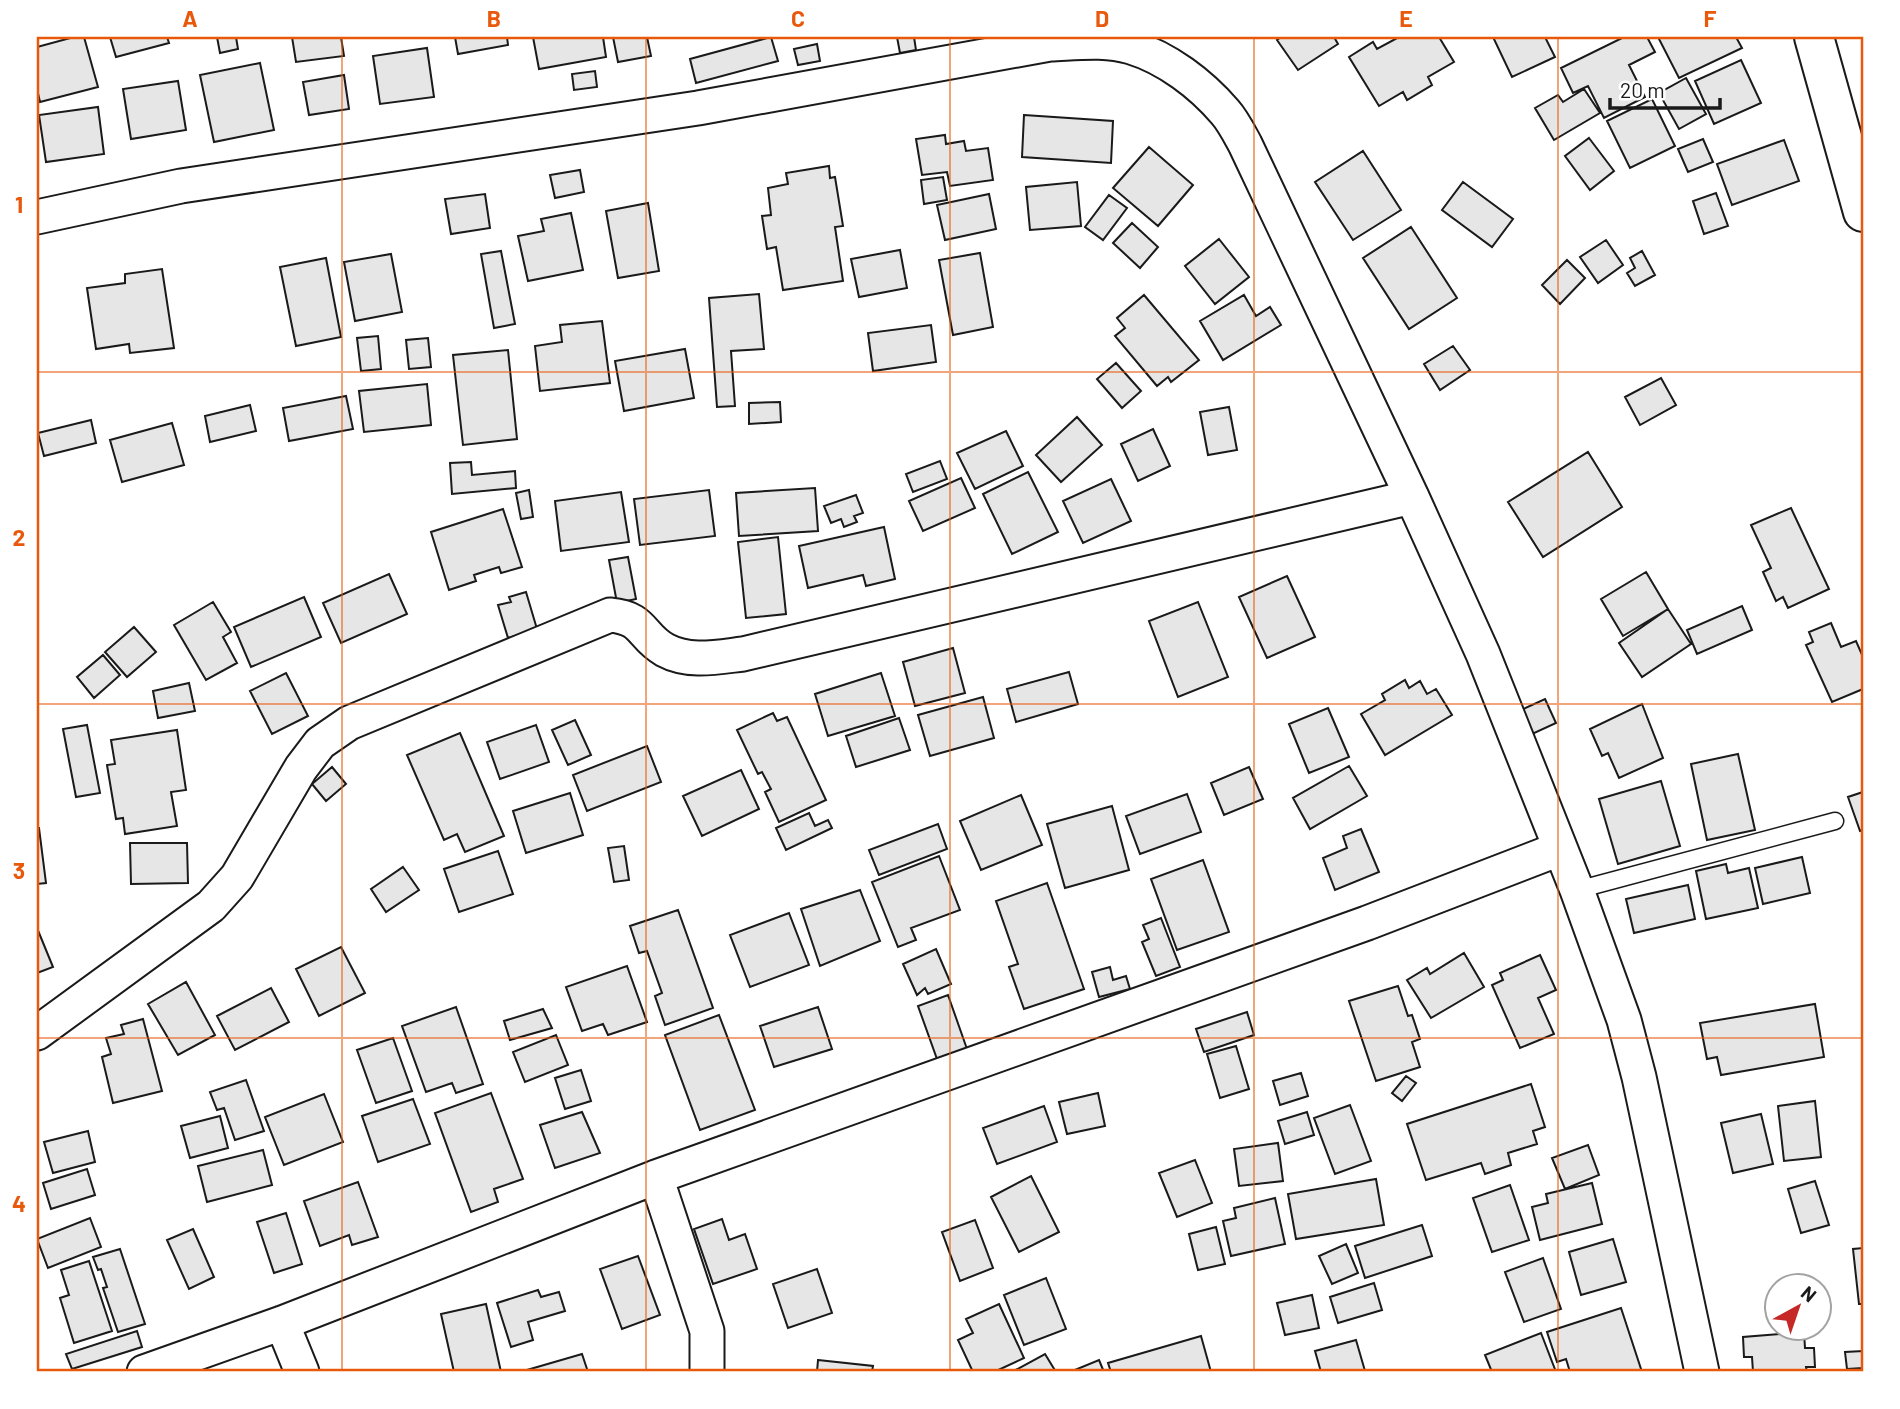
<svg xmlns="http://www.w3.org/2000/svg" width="1900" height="1409" font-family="Barlow,sans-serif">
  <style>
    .building { fill: #e6e6e6; stroke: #1a1a1a; stroke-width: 2 }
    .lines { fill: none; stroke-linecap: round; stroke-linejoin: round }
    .service-casing { stroke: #1a1a1a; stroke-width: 19 }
    .minor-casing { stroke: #1a1a1a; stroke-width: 37 }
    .tertiary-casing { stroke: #1a1a1a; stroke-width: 42 }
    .service { stroke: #fff; stroke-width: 16 }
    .minor { stroke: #fff; stroke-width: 33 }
    .tertiary { stroke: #fff; stroke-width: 38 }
    .grid { fill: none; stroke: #e8590c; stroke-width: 2; stroke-opacity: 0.55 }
    .neatline { fill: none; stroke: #e8590c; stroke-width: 2.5 }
    .grid-label { font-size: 23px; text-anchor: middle; font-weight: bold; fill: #e8590c }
  </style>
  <rect width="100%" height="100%" fill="#fff"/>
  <path class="building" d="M 74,37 L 84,37 L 98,87 L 40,102 L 37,89 L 37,47 Z
    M 110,37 L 167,37 L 169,43 L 116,57 Z
    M 217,37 L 236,37 L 238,49 L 220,53 Z
    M 292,37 L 341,37 L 344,56 L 296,62 Z
    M 455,37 L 507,37 L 508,45 L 458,54 Z
    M 533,37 L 603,37 L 606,57 L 539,69 Z
    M 613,37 L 647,37 L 651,56 L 618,62 Z
    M 771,37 L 778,61 L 696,83 L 690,59 Z
    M 897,37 L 914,37 L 916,50 L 900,53 Z
    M 1281,37 L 1334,37 L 1338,44 L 1298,70 L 1277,40 Z
    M 1399,37 L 1439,37 L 1454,62 L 1428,77 L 1432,85 L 1407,100 L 1403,92 L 1379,106 L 1349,57 L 1373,42 L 1377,49 Z
    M 1493,37 L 1545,37 L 1555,57 L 1512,77 Z
    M 1624,37 L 1647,37 L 1655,52 L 1629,65 L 1645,97 L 1604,118 L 1588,86 L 1573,93 L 1561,68 Z
    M 1658,37 L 1736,37 L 1742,48 L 1679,78 Z
    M 817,44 L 820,61 L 798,65 L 794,49 Z
    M 427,48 L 434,97 L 380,104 L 373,56 Z
    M 1741,60 L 1761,103 L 1714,124 L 1695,81 Z
    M 260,63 L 274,130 L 214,142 L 200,75 Z
    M 595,71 L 597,87 L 574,90 L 572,74 Z
    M 344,75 L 349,109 L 309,115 L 303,82 Z
    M 1686,78 L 1706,114 L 1679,129 L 1659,93 Z
    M 178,81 L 186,130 L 131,139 L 123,89 Z
    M 1584,89 L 1600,113 L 1554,140 L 1535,108 L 1558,95 L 1563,102 Z
    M 1652,99 L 1675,146 L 1630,168 L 1607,121 Z
    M 98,107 L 104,154 L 46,162 L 39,115 Z
    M 1024,115 L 1113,121 L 1111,163 L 1022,157 Z
    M 945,135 L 946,144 L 964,141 L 966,151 L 988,148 L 993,180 L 950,186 L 947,172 L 922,175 L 916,139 Z
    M 1589,138 L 1614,171 L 1590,190 L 1565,156 Z
    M 1703,139 L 1713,162 L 1688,172 L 1678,149 Z
    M 1784,140 L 1799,181 L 1732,205 L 1717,164 Z
    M 1149,147 L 1193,185 L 1158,226 L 1113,188 Z
    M 1363,151 L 1401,210 L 1353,240 L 1315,182 Z
    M 829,166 L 830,178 L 835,177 L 843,226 L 835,227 L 843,281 L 783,290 L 776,247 L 767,249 L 762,216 L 771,215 L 768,188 L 788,184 L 786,173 Z
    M 580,170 L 584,192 L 555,198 L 550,175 Z
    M 943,177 L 947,200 L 924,204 L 921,180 Z
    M 1077,182 L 1081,226 L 1030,230 L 1026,187 Z
    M 1463,182 L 1513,219 L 1492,247 L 1442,210 Z
    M 1716,193 L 1728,226 L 1704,234 L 1693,201 Z
    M 485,194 L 490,228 L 451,234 L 445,199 Z
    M 989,194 L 996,229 L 945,240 L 937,205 Z
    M 1109,195 L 1127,208 L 1103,240 L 1085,227 Z
    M 648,203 L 659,271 L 618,278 L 606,211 Z
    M 571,213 L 583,270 L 528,281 L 518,236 L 544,231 L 541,219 Z
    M 1132,223 L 1158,247 L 1140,268 L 1113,243 Z
    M 1411,227 L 1457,298 L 1409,329 L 1363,258 Z
    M 1219,239 L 1249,277 L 1215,304 L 1185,266 Z
    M 1606,240 L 1623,265 L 1598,283 L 1580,257 Z
    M 900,250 L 907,288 L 859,297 L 851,259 Z
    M 501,251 L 515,324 L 494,328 L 481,254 Z
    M 1642,251 L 1655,275 L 1635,286 L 1627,273 L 1635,268 L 1630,258 Z
    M 980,253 L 993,327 L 953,335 L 939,260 Z
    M 391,254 L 402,312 L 355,321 L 344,262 Z
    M 326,258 L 341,337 L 296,346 L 280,267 Z
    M 1567,260 L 1585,278 L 1560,304 L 1542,285 Z
    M 162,269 L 174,348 L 130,353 L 129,344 L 96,349 L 87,288 L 125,283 L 125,274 Z
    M 759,294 L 764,349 L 731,351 L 735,406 L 717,407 L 709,298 Z
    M 1144,295 L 1199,360 L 1171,382 L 1168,377 L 1157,386 L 1115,336 L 1125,328 L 1117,318 Z
    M 1244,295 L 1256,316 L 1270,307 L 1281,325 L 1223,360 L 1200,321 Z
    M 602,321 L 610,383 L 540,391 L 535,346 L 562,342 L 560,325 Z
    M 931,325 L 936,362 L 873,371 L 868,333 Z
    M 378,336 L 381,369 L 361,371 L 357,338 Z
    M 428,338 L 431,367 L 409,369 L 406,340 Z
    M 1453,346 L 1470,370 L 1440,390 L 1424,364 Z
    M 685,349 L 694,398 L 624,411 L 615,361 Z
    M 508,350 L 517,439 L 463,445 L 453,355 Z
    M 1116,363 L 1141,391 L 1122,408 L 1097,379 Z
    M 1661,378 L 1676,405 L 1640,425 L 1625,397 Z
    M 427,384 L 431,425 L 364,432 L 359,391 Z
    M 346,396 L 353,429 L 289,441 L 283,408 Z
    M 780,402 L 781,422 L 749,424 L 749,403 Z
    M 250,405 L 256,431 L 210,442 L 205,416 Z
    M 1229,407 L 1237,450 L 1208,455 L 1200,412 Z
    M 1077,417 L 1102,445 L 1061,482 L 1036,455 Z
    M 91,420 L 96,443 L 44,456 L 38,433 Z
    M 172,423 L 184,465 L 122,482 L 110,440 Z
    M 1153,429 L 1170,466 L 1138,481 L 1121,444 Z
    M 1006,431 L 1023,466 L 975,489 L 957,453 Z
    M 1588,452 L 1622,507 L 1543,557 L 1508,502 Z
    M 940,461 L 947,479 L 913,492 L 906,474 Z
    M 471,462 L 472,475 L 515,471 L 516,488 L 452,494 L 450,463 Z
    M 1028,472 L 1058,532 L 1012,554 L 983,494 Z
    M 961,478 L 975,508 L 923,531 L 909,501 Z
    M 1111,479 L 1131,521 L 1083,543 L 1063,501 Z
    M 815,488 L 818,531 L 739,536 L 736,493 Z
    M 529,490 L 533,517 L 521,519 L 516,493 Z
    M 709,490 L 715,536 L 640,545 L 634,499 Z
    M 621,492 L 629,542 L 561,551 L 555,501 Z
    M 856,495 L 863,513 L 854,516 L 857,522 L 844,527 L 841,519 L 831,523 L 824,506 Z
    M 1791,508 L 1829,589 L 1788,608 L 1783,597 L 1776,601 L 1763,572 L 1771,568 L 1751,525 Z
    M 503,509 L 522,567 L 501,573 L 499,567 L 474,575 L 476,581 L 449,590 L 431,532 Z
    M 884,527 L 895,579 L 866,586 L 863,575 L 808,588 L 799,546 Z
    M 778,537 L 786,614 L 746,618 L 738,542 Z
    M 628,557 L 636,599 L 617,603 L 609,560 Z
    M 1646,572 L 1668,609 L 1623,636 L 1601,599 Z
    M 389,574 L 407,614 L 341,643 L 323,603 Z
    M 1287,576 L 1315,637 L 1267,658 L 1239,597 Z
    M 526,592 L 537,629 L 508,638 L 498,605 L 511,602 L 509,597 Z
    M 304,597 L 321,637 L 251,667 L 234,627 Z
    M 213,602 L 231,632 L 223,637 L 237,663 L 206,680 L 174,625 Z
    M 1198,602 L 1228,677 L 1178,697 L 1149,621 Z
    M 1742,606 L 1752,630 L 1697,654 L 1687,630 Z
    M 1668,609 L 1691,644 L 1642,677 L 1619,643 Z
    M 1831,623 L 1841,647 L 1856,641 L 1863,657 L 1863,689 L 1832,702 L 1806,645 L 1813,642 L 1809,632 Z
    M 134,627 L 156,652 L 127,677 L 105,652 Z
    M 953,648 L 965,693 L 915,706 L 903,662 Z
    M 103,655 L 120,675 L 94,698 L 77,677 Z
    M 1069,672 L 1078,704 L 1016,722 L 1007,689 Z
    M 286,673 L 308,716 L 272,734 L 250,691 Z
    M 881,673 L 895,716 L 828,736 L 815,694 Z
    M 1405,680 L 1409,688 L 1420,681 L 1427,694 L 1436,689 L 1452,715 L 1385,755 L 1361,714 L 1385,700 L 1382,694 Z
    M 189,683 L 195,711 L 158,718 L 153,691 Z
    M 983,697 L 994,738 L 930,756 L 918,715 Z
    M 1545,699 L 1556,723 L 1530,735 L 1519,711 Z
    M 1642,704 L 1663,758 L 1619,778 L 1608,753 L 1602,756 L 1590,729 Z
    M 1328,708 L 1349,757 L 1309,773 L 1289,724 Z
    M 773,713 L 777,721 L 787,717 L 826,800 L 779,822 L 765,792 L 771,789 L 762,772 L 758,774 L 737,730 Z
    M 899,718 L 910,750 L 856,767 L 846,736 Z
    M 575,720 L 591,755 L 568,765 L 552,730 Z
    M 87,725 L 100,793 L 76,797 L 63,729 Z
    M 536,725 L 549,762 L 500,779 L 487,742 Z
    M 177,730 L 186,790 L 171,792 L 177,826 L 125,834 L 123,818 L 116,819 L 107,765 L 115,764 L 111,740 Z
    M 460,733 L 504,836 L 465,852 L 457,834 L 444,840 L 407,755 Z
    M 647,746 L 661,782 L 587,811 L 573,775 Z
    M 1738,754 L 1755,830 L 1707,840 L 1691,764 Z
    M 1349,766 L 1367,796 L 1310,829 L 1293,798 Z
    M 332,767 L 346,784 L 326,801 L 312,784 Z
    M 1249,767 L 1263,799 L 1224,815 L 1211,783 Z
    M 741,770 L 759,809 L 702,836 L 683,796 Z
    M 1661,781 L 1680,846 L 1618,864 L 1599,799 Z
    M 1863,792 L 1863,830 L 1860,831 L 1848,797 Z
    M 570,793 L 583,835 L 526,853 L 513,811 Z
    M 1187,794 L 1201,832 L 1140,854 L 1126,816 Z
    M 1021,795 L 1042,845 L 981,870 L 960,821 Z
    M 1112,806 L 1129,870 L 1065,888 L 1047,824 Z
    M 809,813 L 815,826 L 828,820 L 832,828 L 786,850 L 776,828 Z
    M 938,824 L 947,849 L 879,875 L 869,850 Z
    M 37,828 L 39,828 L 46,883 L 37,884 Z
    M 1361,829 L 1379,872 L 1335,890 L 1323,858 L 1347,848 L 1343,836 Z
    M 130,843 L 187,843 L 188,883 L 131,884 Z
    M 624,846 L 629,880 L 614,882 L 608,848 Z
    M 498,851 L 513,894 L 459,912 L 444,869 Z
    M 939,856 L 960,910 L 911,928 L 916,940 L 898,947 L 872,882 Z
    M 1802,857 L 1810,893 L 1763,904 L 1755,868 Z
    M 1203,860 L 1229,932 L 1177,950 L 1151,879 Z
    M 1726,864 L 1728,873 L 1749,868 L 1758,908 L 1706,919 L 1696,871 Z
    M 403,867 L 419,890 L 386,912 L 371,889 Z
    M 1047,883 L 1084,989 L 1024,1009 L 1009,967 L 1018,964 L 996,901 Z
    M 1688,885 L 1695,919 L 1634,933 L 1626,899 Z
    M 860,890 L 880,941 L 820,966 L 801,909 Z
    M 678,910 L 713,1008 L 665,1025 L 655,996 L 662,993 L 647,951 L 639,953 L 630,926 Z
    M 789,913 L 809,965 L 750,987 L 730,935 Z
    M 1161,918 L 1180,967 L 1156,976 L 1142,942 L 1149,939 L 1143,925 Z
    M 37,928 L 53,967 L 37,973 Z
    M 341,947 L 365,993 L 319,1016 L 296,969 Z
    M 936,949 L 951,984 L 928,994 L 925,988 L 917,995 L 903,964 Z
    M 1464,953 L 1484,987 L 1431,1018 L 1407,980 L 1427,968 L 1430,974 Z
    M 1540,955 L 1556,990 L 1538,998 L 1554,1034 L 1520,1048 L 1492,985 L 1503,980 L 1500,973 Z
    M 627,966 L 647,1022 L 608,1035 L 603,1024 L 582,1031 L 566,987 Z
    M 1110,967 L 1113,980 L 1126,976 L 1130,989 L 1099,997 L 1092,972 Z
    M 186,982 L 215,1035 L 178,1055 L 148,1004 Z
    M 1398,986 L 1408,1016 L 1412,1015 L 1420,1039 L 1412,1042 L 1420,1067 L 1376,1081 L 1349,1001 Z
    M 271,988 L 289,1022 L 235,1050 L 217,1016 Z
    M 948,995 L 967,1049 L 937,1059 L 918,1006 Z
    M 1815,1004 L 1824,1057 L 1721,1075 L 1717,1057 L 1707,1059 L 1700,1023 Z
    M 456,1007 L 483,1084 L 456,1093 L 452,1083 L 426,1092 L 402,1026 Z
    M 818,1007 L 832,1049 L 774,1067 L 760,1026 Z
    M 543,1009 L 552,1028 L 510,1040 L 504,1021 Z
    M 1247,1012 L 1254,1035 L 1204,1052 L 1196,1029 Z
    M 719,1015 L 755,1110 L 700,1130 L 665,1035 Z
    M 143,1019 L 162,1091 L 113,1103 L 102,1057 L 111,1054 L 106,1038 L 124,1034 L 121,1025 Z
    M 556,1035 L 568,1065 L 525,1082 L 513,1052 Z
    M 393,1038 L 412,1091 L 376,1103 L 357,1050 Z
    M 1236,1046 L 1249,1089 L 1220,1098 L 1207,1054 Z
    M 581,1070 L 591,1101 L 565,1109 L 555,1078 Z
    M 1301,1073 L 1308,1096 L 1280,1105 L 1273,1081 Z
    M 1406,1076 L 1416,1083 L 1402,1101 L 1392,1093 Z
    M 246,1080 L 264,1131 L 235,1140 L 224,1108 L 217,1110 L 210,1092 Z
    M 1531,1084 L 1545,1127 L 1533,1131 L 1537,1144 L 1508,1153 L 1511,1165 L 1485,1174 L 1481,1163 L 1426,1180 L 1407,1124 Z
    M 491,1093 L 523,1179 L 494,1189 L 498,1202 L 471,1212 L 435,1113 Z
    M 1098,1093 L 1105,1126 L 1067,1134 L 1059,1102 Z
    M 324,1094 L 343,1142 L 284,1165 L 265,1117 Z
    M 413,1099 L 430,1144 L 378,1162 L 362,1116 Z
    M 1815,1101 L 1821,1157 L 1784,1161 L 1778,1106 Z
    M 1350,1105 L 1371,1161 L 1335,1174 L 1314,1118 Z
    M 1044,1106 L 1057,1142 L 997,1164 L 983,1128 Z
    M 582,1112 L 600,1153 L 555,1168 L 540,1125 Z
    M 1307,1112 L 1314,1135 L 1285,1144 L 1278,1121 Z
    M 1761,1114 L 1773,1164 L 1733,1173 L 1721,1123 Z
    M 220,1116 L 228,1148 L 190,1158 L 181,1126 Z
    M 88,1131 L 95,1162 L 53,1173 L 44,1142 Z
    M 1278,1143 L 1283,1181 L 1239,1186 L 1234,1149 Z
    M 1588,1145 L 1599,1175 L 1565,1189 L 1552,1158 Z
    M 263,1150 L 272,1185 L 207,1202 L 198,1166 Z
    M 1195,1160 L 1212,1203 L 1177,1217 L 1159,1173 Z
    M 87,1169 L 95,1195 L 51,1209 L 43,1183 Z
    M 1031,1176 L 1059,1232 L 1019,1252 L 991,1197 Z
    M 1376,1179 L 1384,1225 L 1296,1239 L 1288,1194 Z
    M 1815,1181 L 1829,1225 L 1801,1233 L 1788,1189 Z
    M 358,1182 L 378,1237 L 352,1245 L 349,1235 L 320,1246 L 304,1201 Z
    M 1592,1183 L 1602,1224 L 1540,1240 L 1532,1207 L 1548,1203 L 1546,1194 Z
    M 1510,1185 L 1529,1240 L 1492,1252 L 1473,1198 Z
    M 1275,1198 L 1285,1244 L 1231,1256 L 1223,1221 L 1236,1218 L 1234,1208 Z
    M 286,1213 L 302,1264 L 274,1273 L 257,1222 Z
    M 90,1218 L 101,1247 L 48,1268 L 37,1239 Z
    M 722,1219 L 729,1240 L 745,1234 L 757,1269 L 713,1284 L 694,1229 Z
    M 975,1220 L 993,1268 L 960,1281 L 942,1232 Z
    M 1422,1225 L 1432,1256 L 1365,1278 L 1355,1246 Z
    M 1216,1227 L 1225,1264 L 1198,1270 L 1189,1234 Z
    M 193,1229 L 214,1277 L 189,1289 L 167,1240 Z
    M 1613,1239 L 1626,1282 L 1581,1295 L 1569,1252 Z
    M 1346,1244 L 1358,1273 L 1332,1284 L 1319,1256 Z
    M 1863,1248 L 1863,1304 L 1859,1304 L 1853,1249 Z
    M 120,1249 L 145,1324 L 118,1332 L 103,1288 L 107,1287 L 101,1269 L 98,1270 L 93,1257 Z
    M 638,1256 L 660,1315 L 622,1329 L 600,1269 Z
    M 1543,1258 L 1561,1309 L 1524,1322 L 1505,1272 Z
    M 89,1261 L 112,1331 L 74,1343 L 60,1298 L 69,1295 L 61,1270 Z
    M 817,1269 L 832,1313 L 788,1328 L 773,1284 Z
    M 1046,1278 L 1066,1329 L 1024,1345 L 1004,1295 Z
    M 1374,1283 L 1382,1310 L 1338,1323 L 1330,1297 Z
    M 538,1290 L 541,1297 L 559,1292 L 565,1311 L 528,1322 L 533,1340 L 511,1347 L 497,1303 Z
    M 1312,1295 L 1319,1328 L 1285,1335 L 1277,1303 Z
    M 486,1304 L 501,1372 L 454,1372 L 441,1314 Z
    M 999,1304 L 1024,1358 L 994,1372 L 973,1372 L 958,1340 L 973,1333 L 966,1319 Z
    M 1621,1308 L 1642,1372 L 1570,1372 L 1566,1359 L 1557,1362 L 1547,1332 Z
    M 137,1331 L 142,1347 L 72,1369 L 66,1354 Z
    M 1804,1332 L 1805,1348 L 1814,1348 L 1815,1367 L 1806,1367 L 1807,1372 L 1753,1372 L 1752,1357 L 1744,1357 L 1743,1337 Z
    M 1541,1333 L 1556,1372 L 1492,1372 L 1485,1355 Z
    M 1201,1336 L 1211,1372 L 1111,1372 L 1108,1363 Z
    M 1356,1340 L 1365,1371 L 1321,1372 L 1315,1351 Z
    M 1863,1351 L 1863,1368 L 1847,1369 L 1845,1352 Z
    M 582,1354 L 588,1372 L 520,1372 Z
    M 1045,1354 L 1056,1372 L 1012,1372 Z
    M 818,1360 L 873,1366 L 872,1372 L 817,1372 Z
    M 1099,1360 L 1104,1372 L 1070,1372 Z"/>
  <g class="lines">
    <g class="service-casing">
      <path id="service" d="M 1577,890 L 1835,821"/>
    </g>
    <g class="minor-casing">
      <path id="minor" d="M 37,217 L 181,186 L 698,108 L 1050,44 C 1076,43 1106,39 1131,47 C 1167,58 1201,84 1225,112 C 1233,121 1239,133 1245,144 L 1412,497 L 1483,654 L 1577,890 L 1624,1020 L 1639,1077 L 1702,1372
        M 37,1033 L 211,906 L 237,877 L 301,768 L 320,743 L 349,723 L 610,615 C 645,618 640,636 665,650 C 689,663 717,657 743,654 L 1412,497
        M 656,1177 L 707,1331 L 707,1372
        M 282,1323 L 302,1372
        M 144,1372 L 282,1323 L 656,1177 L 1367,923 L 1559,849"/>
    </g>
    <g class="tertiary-casing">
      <path id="tertiary" d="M 1814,37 L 1863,212"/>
    </g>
    <use href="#service" class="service"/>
    <use href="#minor" class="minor"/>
    <use href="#tertiary" class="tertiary"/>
  </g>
  <path class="grid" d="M 342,37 L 342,1372M 646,37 L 646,1372M 950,37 L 950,1372M 1254,37 L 1254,1372M 1558,37 L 1558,1372M 37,372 L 1863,372M 37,704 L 1863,704M 37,1038 L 1863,1038"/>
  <rect width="1900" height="1409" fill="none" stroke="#ffffff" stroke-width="77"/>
  <g transform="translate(1798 1307) rotate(40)"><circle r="33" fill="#ffffff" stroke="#a3a3a3" stroke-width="2"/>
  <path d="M0-5L12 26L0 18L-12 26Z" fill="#c62828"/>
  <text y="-10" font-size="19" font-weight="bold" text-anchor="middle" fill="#1a1a1a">N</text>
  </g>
  <path d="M1610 98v10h110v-10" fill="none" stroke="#1a1a1a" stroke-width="3.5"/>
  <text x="1620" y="98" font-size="21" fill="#1a1a1a" stroke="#ffffff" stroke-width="5" paint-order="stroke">20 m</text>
  <rect x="38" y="38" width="1824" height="1332" class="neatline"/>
  <g class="grid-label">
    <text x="190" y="27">A</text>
    <text x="494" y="27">B</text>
    <text x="798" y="27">C</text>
    <text x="1102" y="27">D</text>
    <text x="1406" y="27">E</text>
    <text x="1710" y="27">F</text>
    <text x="19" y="213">1</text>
    <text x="19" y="546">2</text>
    <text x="19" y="879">3</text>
    <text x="19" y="1212">4</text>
  </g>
</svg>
